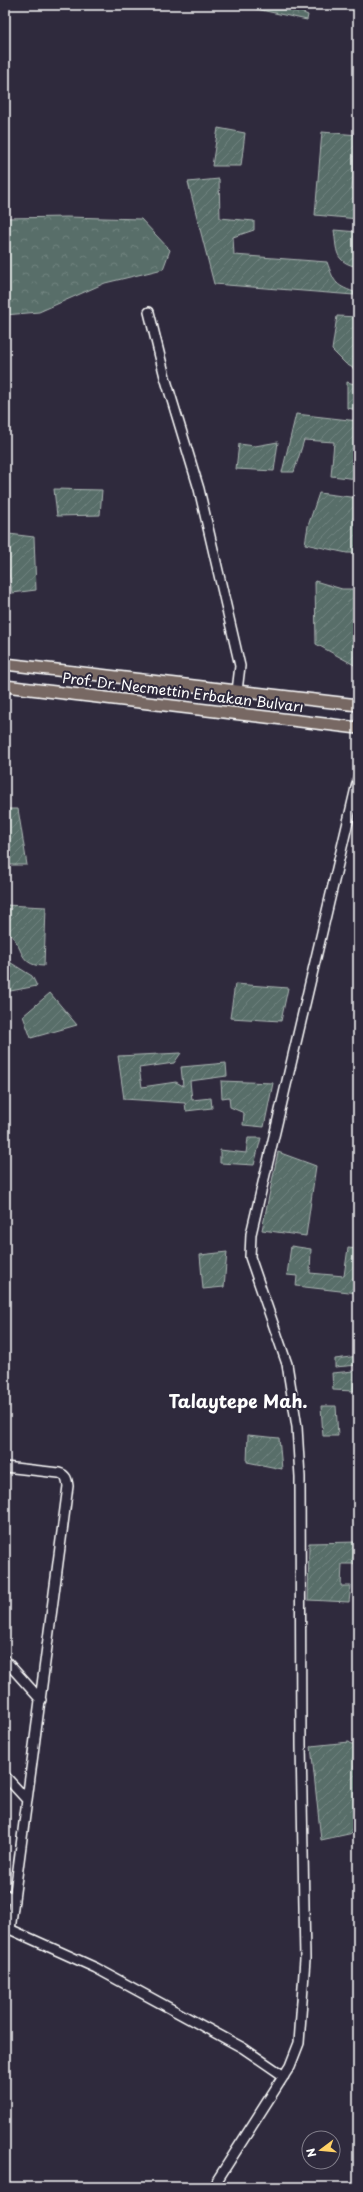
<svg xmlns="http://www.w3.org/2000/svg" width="363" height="2192" font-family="'Playpen Sans',sans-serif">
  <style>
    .forest { fill: url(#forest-crowns); stroke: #acb6b4 }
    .garden { fill: url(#garden-furrows); stroke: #acb6b4 }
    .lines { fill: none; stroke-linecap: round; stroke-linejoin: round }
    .minor-casing { stroke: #fff; stroke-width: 12 }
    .major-casing { stroke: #fff; stroke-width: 14 }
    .minor { stroke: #2f2a3d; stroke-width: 9 }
    .major { stroke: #776864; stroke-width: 11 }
    .labels { text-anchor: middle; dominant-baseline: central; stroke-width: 4; stroke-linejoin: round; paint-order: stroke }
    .street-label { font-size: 14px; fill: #fff; stroke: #2f2a3d }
    .district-label { font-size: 18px; font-weight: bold; fill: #fff; stroke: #2f2a3d }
  </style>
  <defs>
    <pattern id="forest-crowns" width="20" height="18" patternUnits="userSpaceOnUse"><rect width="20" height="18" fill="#586e69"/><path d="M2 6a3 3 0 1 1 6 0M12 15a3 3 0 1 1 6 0" fill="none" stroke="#718480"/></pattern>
    <pattern id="garden-furrows" width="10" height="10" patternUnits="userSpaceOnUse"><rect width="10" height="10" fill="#586e69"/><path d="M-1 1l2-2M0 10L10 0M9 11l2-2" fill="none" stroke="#718480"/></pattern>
  </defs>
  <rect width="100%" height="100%" fill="#2f2a3d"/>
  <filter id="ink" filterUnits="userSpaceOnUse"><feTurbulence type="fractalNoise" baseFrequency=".025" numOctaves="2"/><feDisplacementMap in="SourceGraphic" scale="8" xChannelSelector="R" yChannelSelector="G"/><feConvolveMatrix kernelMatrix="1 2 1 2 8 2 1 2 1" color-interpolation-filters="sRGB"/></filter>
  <g filter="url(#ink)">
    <path class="forest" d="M 238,5 L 286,5 L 308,15 L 307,20 Z
      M 67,217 L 141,219 L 170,250 L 163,269 L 105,283 L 39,312 L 5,315 L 5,218 Z"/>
    <path class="garden" d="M 218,128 L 245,133 L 241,166 L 212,166 Z
      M 322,132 L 358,135 L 358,152 L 355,152 L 352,189 L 358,189 L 358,219 L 315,215 Z
      M 219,179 L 220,218 L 254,221 L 254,230 L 233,237 L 234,255 L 327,262 C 334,281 334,285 354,292 L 354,295 L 214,284 L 188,182 Z
      M 334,230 L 358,232 L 358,267 C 334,262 337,251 334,230 Z
      M 337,316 L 358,317 L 358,371 L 346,364 L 332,350 Z
      M 347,382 L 358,385 L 358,410 L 347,408 Z
      M 296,414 L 358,421 L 358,479 L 331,476 L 334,442 L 304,440 L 294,472 L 282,472 Z
      M 278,442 L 274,471 L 236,469 L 239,444 L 255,446 Z
      M 54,489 L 102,490 L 100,515 L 57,516 Z
      M 319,493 L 358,498 L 358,553 L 347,553 L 305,544 L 308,526 Z
      M 9,534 L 34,537 L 36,590 L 12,593 L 8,566 Z
      M 315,581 L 342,589 L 358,589 L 358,667 L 316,644 Z
      M 5,809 L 18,809 L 27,865 L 5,865 Z
      M 5,905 L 46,907 L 44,966 C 15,966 25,941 5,931 Z
      M 5,961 L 8,961 L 32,976 L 37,986 L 5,992 Z
      M 235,984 L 288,988 L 281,1021 L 230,1018 Z
      M 50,993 L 77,1025 L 31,1038 L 23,1016 Z
      M 181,1053 L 174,1063 L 139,1068 L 142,1087 L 176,1082 L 183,1086 L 181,1067 L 226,1063 L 227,1076 L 190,1081 L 192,1100 L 211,1098 L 212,1108 L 186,1111 L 185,1103 L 124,1099 L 118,1056 Z
      M 221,1081 L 273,1083 L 264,1127 L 243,1125 L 244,1113 L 230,1107 L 229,1097 L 222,1098 Z
      M 248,1138 L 261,1138 L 254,1165 L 220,1163 L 220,1150 L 246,1153 Z
      M 278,1152 L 316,1166 L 306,1236 L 262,1230 Z
      M 291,1246 L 311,1249 L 310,1273 L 344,1276 L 348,1248 L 358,1249 L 358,1293 L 296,1286 L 297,1276 L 287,1275 Z
      M 227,1252 L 224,1287 L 203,1289 L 200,1255 Z
      M 358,1356 L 358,1365 L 335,1367 L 335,1359 Z
      M 354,1371 L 354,1391 L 333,1390 L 332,1373 Z
      M 321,1406 L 336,1406 L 338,1436 L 323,1436 Z
      M 248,1435 L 279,1438 L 282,1469 L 247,1462 Z
      M 358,1542 L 358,1564 L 342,1564 L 341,1586 L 351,1586 L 349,1602 L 308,1600 L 309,1543 Z
      M 349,1742 L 358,1749 L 358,1832 L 321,1840 L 311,1746 Z"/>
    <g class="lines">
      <g class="minor-casing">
        <path id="minor" d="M 149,312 L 165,377 L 199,489 L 222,588 L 240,666 L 237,691
          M 5,1467 L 59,1473 C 66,1475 67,1479 68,1486 L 10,1930
          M 5,1660 L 41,1700
          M 5,1776 L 27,1800
          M 5,1894 L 14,1901
          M 5,1927 L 96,1968 L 243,2048 L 284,2076
          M 213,2187 L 290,2066 L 299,2043 L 305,1959 L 301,1745 L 300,1477 L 297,1427 L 287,1364 L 250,1257 L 251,1234 L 358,779"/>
      </g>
      <g class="major-casing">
        <path id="major" d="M 5,664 L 358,705
          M 5,686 L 358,728"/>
      </g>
      <use href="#minor" class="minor"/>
      <use href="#major" class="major"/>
    </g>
  </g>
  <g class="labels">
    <g class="street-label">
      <text transform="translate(183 692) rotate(7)">Prof. Dr. Necmettin Erbakan Bulvarı</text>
    </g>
    <g class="district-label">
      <text x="238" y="1400">Talaytepe Mah.</text>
    </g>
  </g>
  <rect width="363" height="2192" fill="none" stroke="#2f2a3d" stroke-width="20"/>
  <rect x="10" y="10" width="343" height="2172" fill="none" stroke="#fff" stroke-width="1.5" filter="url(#ink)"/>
  <g transform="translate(321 2150) rotate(254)"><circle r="19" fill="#2f2a3d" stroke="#827f8b"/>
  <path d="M0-3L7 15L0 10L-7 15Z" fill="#ffd166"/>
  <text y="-6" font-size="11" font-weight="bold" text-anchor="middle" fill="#ffffff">N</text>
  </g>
</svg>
